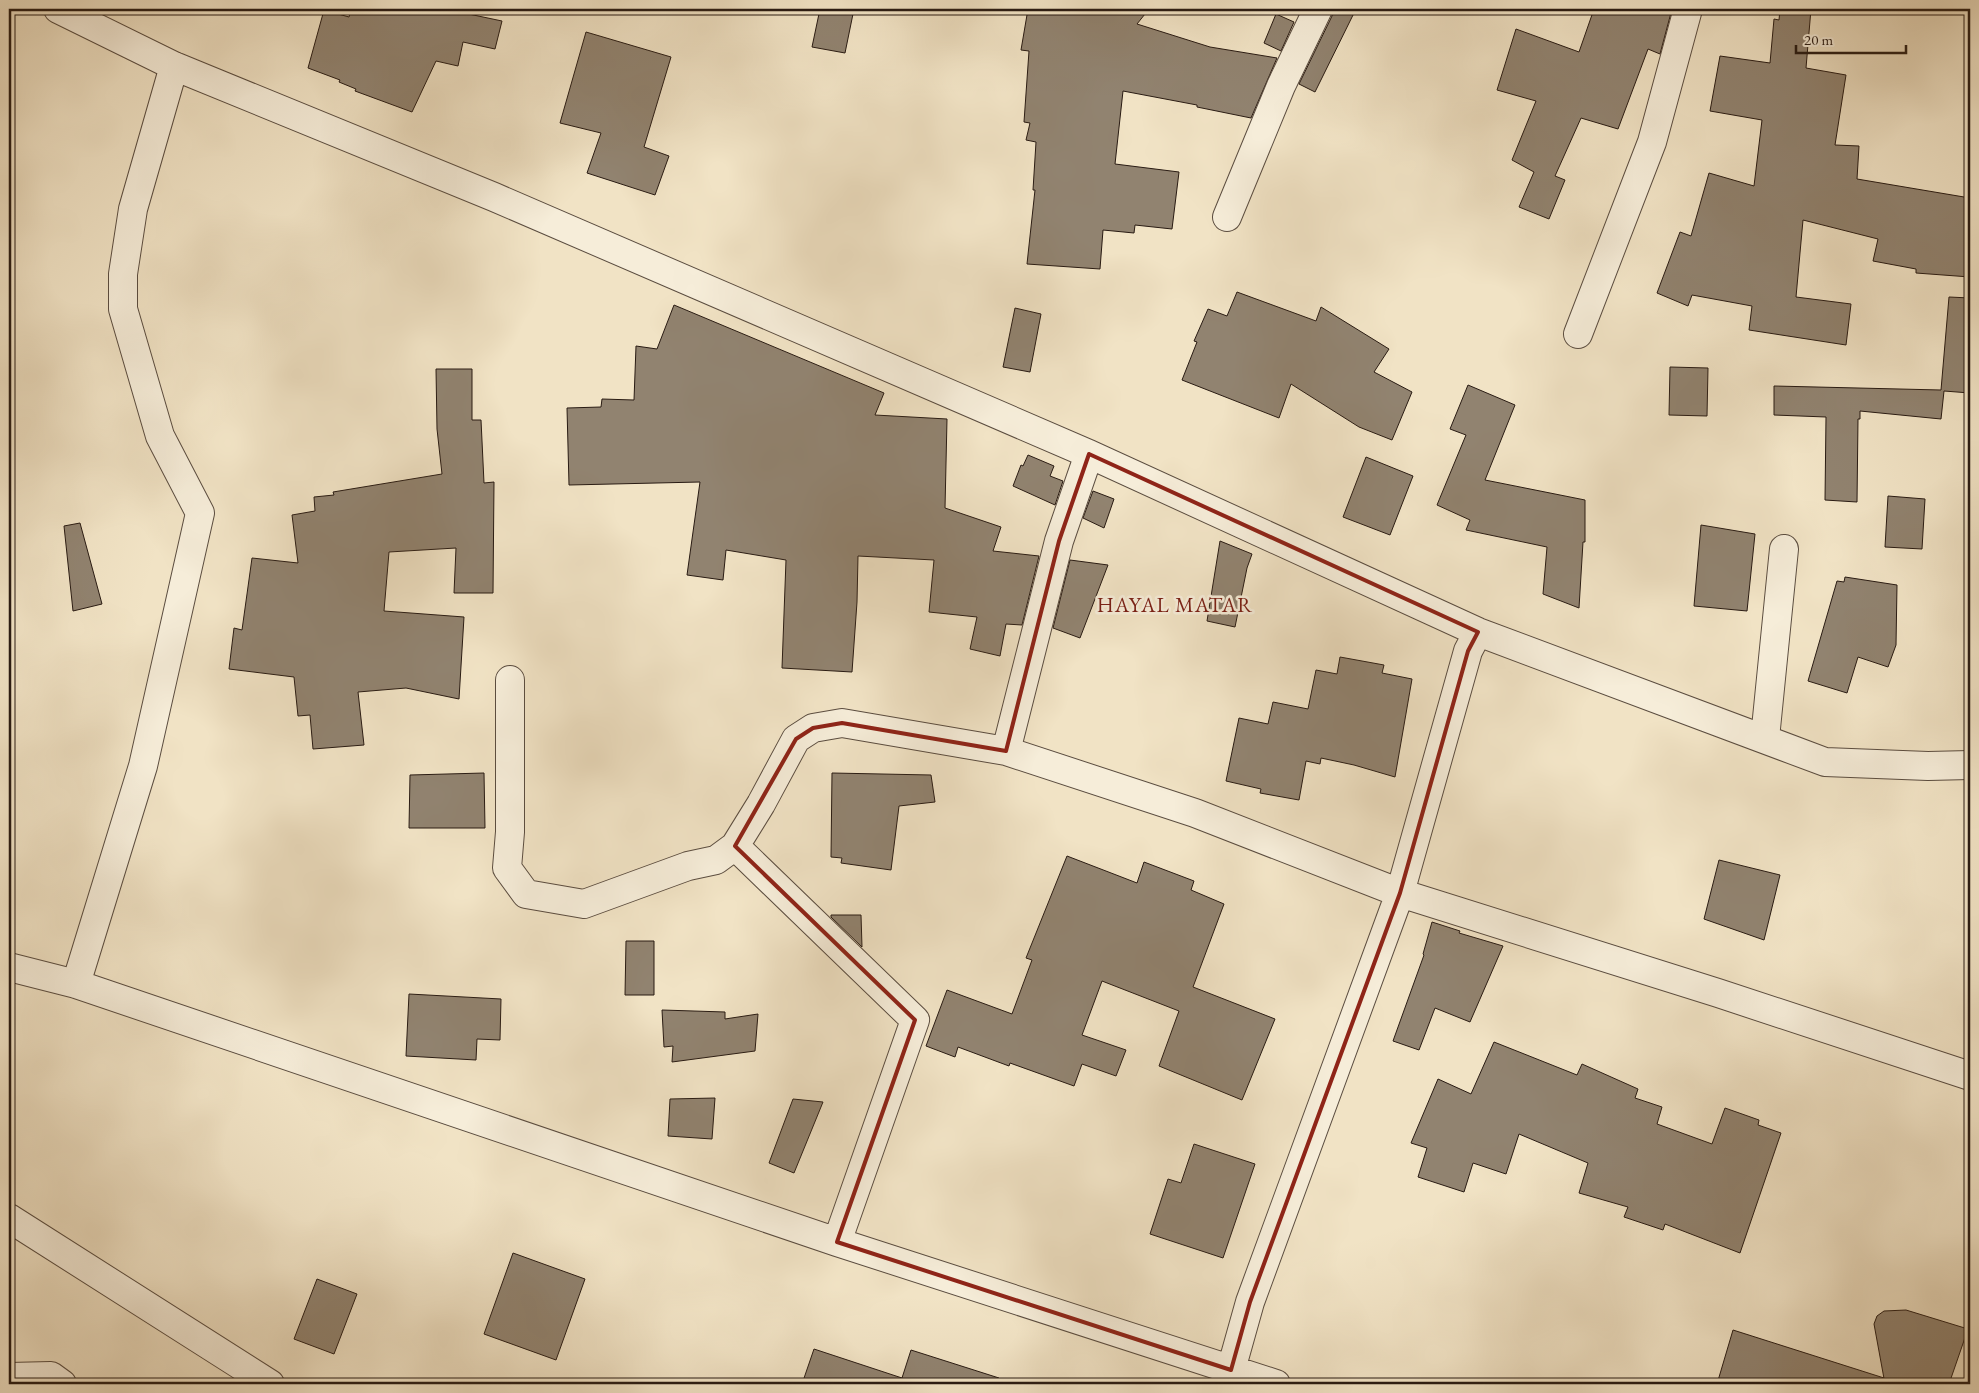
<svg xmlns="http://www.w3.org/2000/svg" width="1979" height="1393" font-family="'EB Garamond',serif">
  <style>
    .building { fill: #918370; stroke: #291b13 }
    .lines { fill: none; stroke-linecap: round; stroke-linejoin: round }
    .minor-casing { stroke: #5b4d40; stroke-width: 30 }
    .minor { stroke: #f6edd9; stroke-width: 28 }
    .marked { fill: none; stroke: #8f2418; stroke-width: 4; stroke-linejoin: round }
    .labels { text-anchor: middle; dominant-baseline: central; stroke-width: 5; stroke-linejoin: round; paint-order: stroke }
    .neighbourhood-label { font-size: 21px; letter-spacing: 1px; fill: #7a1f14; stroke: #f6edd9 }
  </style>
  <rect width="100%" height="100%" fill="#f1e3c5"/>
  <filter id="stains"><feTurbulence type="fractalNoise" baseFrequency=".004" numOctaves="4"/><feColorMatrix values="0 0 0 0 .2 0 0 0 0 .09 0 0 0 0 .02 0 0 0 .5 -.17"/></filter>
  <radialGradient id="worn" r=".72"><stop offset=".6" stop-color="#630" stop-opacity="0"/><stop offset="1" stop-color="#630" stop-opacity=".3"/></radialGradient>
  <path class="building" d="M 351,9 L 445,9 L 502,21 L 495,49 L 463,42 L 458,66 L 436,61 L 412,112 L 355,91 L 356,89 L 339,82 L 340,80 L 308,68 L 324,10 L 349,17 Z
    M 820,9 L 854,9 L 845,53 L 812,47 Z
    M 1028,9 L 1149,9 L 1137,24 L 1210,47 L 1277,58 L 1251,118 L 1197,107 L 1197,105 L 1123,91 L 1115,164 L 1179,172 L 1172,229 L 1135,225 L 1134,233 L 1103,230 L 1100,269 L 1027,264 L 1035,190 L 1033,190 L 1036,142 L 1026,140 L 1030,123 L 1024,122 L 1029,51 L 1021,50 Z
    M 1333,9 L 1356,9 L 1315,92 L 1299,84 L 1332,16 Z
    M 1594,9 L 1672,9 L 1660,54 L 1648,49 L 1618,129 L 1581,118 L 1555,176 L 1565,180 L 1549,219 L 1519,207 L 1534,172 L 1512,160 L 1536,101 L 1497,90 L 1516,29 L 1579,52 Z
    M 1780,9 L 1811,9 L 1806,68 L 1846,75 L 1835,145 L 1859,146 L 1857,179 L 1970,198 L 1970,277 L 1916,273 L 1916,269 L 1873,261 L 1878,239 L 1803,220 L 1796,297 L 1851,304 L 1846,345 L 1749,330 L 1752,306 L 1692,295 L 1688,306 L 1657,293 L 1680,232 L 1691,236 L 1709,173 L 1754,186 L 1762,120 L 1710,111 L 1720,56 L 1770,63 L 1774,19 L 1779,20 Z
    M 1276,14 L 1294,22 L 1281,51 L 1264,43 Z
    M 586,32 L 671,57 L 644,147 L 669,156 L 655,195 L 587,173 L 601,133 L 560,123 Z
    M 1237,292 L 1316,321 L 1321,307 L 1389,349 L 1374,372 L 1412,392 L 1392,440 L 1359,427 L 1291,384 L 1279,418 L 1182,380 L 1197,342 L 1194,341 L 1208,309 L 1227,316 Z
    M 1949,297 L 1970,298 L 1970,393 L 1944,391 L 1941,419 L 1860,411 L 1860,419 L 1858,419 L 1857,502 L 1825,500 L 1826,417 L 1774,415 L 1774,386 L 1941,390 Z
    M 674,305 L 884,393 L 875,415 L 947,419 L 945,508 L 1001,527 L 993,551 L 1039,556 L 1022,625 L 1006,624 L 1000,656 L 970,649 L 977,617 L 929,612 L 934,560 L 858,556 L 857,602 L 852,672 L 782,668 L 786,560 L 726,550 L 723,580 L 687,575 L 700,482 L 569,485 L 567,408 L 601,407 L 602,399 L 634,400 L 636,346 L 657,349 Z
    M 1015,308 L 1041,314 L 1030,372 L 1003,367 Z
    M 1670,367 L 1708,368 L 1707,416 L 1669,415 Z
    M 436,369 L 472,369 L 472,420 L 481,420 L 484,483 L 494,482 L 493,593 L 454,593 L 456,548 L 389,552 L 384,611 L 464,617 L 459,699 L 406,688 L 358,692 L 364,745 L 313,749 L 310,715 L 298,716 L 294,677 L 229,669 L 234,628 L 242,630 L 252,558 L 298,563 L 292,515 L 315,511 L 314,497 L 334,495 L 333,492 L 442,474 L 437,429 Z
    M 1468,385 L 1515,405 L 1485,480 L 1585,500 L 1585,542 L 1583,542 L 1579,608 L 1543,594 L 1547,547 L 1466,530 L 1470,520 L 1437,505 L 1466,435 L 1450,429 Z
    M 1028,455 L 1054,466 L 1050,476 L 1063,481 L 1055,505 L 1013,486 L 1021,465 L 1023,466 Z
    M 1366,457 L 1413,476 L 1390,535 L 1343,517 Z
    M 1093,491 L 1114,499 L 1104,528 L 1083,518 Z
    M 1888,496 L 1925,499 L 1922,549 L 1885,547 Z
    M 80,523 L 102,604 L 73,611 L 64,526 Z
    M 1701,525 L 1755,534 L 1747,611 L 1694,606 Z
    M 1220,541 L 1252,554 L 1247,568 L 1235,627 L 1207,621 Z
    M 1070,560 L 1108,565 L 1080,638 L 1053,628 Z
    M 1845,577 L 1897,585 L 1896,645 L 1888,667 L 1858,657 L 1847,693 L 1808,681 L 1837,581 L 1844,582 Z
    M 1340,657 L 1384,665 L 1382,673 L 1412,679 L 1395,777 L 1354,765 L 1321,758 L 1320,764 L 1306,761 L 1299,800 L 1260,793 L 1261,789 L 1226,781 L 1239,718 L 1268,724 L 1273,702 L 1308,709 L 1316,670 L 1337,674 Z
    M 484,773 L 485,828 L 409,828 L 410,775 Z
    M 832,773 L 931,775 L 935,802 L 899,806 L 891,870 L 841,863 L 842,858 L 831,857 Z
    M 1067,856 L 1137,883 L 1144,862 L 1194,881 L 1191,890 L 1224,904 L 1193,987 L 1275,1019 L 1242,1100 L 1159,1066 L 1179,1011 L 1102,981 L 1082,1035 L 1126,1050 L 1116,1076 L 1082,1064 L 1074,1086 L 1010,1063 L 1009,1066 L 958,1047 L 955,1057 L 926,1046 L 947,990 L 1012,1014 L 1032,960 L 1026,958 Z
    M 1719,860 L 1780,875 L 1764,940 L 1704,919 Z
    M 831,915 L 861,915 L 862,947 L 831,917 Z
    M 1432,922 L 1460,931 L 1459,933 L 1503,946 L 1470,1022 L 1435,1008 L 1419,1050 L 1393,1041 L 1424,955 L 1423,954 Z
    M 626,941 L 654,941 L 654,995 L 625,995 Z
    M 409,994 L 501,999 L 500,1040 L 477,1039 L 476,1060 L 406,1056 Z
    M 662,1010 L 725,1012 L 725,1019 L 758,1014 L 755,1051 L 672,1062 L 673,1046 L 664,1047 Z
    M 1494,1042 L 1577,1075 L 1582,1064 L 1638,1089 L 1635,1098 L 1662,1107 L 1657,1124 L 1712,1144 L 1725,1108 L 1759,1120 L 1758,1125 L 1781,1133 L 1740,1253 L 1665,1224 L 1663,1230 L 1624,1217 L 1628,1207 L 1579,1193 L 1588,1163 L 1519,1134 L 1506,1174 L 1473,1163 L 1464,1192 L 1418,1177 L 1427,1148 L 1411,1143 L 1438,1079 L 1471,1094 Z
    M 715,1098 L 712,1139 L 668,1136 L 670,1099 Z
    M 793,1099 L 823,1102 L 794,1173 L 769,1163 Z
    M 1194,1144 L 1255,1164 L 1223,1258 L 1150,1234 L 1168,1179 L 1181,1183 Z
    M 513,1253 L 585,1279 L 556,1360 L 484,1334 Z
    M 317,1279 L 357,1294 L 334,1354 L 294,1339 Z
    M 1906,1310 L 1968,1329 L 1949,1384 L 1885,1384 L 1874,1324 L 1877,1316 L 1884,1311 Z
    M 1733,1330 L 1884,1378 L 1883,1384 L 1717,1384 Z
    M 814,1349 L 902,1378 L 911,1350 L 999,1378 L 998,1384 L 802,1384 Z"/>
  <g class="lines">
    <g class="minor-casing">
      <path id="minor" d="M 58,9 L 174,66 L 494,197 L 1089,454 L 1478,632 L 1825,762 L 1928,766 L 1970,765
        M 1227,217 L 1281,86 L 1318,9
        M 1578,334 L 1652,142 L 1688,9
        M 510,680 L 510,832 L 507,868 L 526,894 L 584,904 L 688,866 L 716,860 L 735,846 L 761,804 L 796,739 L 813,728 L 842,723 L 1006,751 L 1195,813 L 1400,893 L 1718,993 L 1970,1076
        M 1765,738 L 1784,549
        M 1006,751 L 1059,541 L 1089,454
        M 735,846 L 915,1020 L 837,1242
        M 9,967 L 76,984 L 837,1242 L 1276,1384
        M 76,984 L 143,766 L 200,513 L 160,436 L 123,309 L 123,274 L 133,209 L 174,66
        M 9,1218 L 270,1384
        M 9,1377 L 51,1376 L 62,1384
        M 1227,1384 L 1250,1302 L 1400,893 L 1468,651 L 1478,632"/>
    </g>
    <use href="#minor" class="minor"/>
  </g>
  <path class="marked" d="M 1089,454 L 1478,632 L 1468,651 L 1400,893 L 1250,1302 L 1231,1370 L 837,1242 L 915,1020 L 735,846 L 796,739 L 813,728 L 842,723 L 1006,751 L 1059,541 Z"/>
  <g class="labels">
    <g class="neighbourhood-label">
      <text x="1175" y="604">HAYAL MATAR</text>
    </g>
  </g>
  <rect width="1979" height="1393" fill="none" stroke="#f1e3c5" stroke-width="30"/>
  <rect x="10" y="10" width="1959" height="1373" fill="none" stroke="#291b13" stroke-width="2.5"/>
  <rect x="15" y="15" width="1949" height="1363" fill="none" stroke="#291b13"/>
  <path d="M1796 45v8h110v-8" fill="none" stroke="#291b13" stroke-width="2.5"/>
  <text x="1804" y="45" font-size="15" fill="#291b13" stroke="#f6edd9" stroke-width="4" paint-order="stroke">20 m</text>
  <rect width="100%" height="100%" filter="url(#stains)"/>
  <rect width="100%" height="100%" fill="url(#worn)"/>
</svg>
